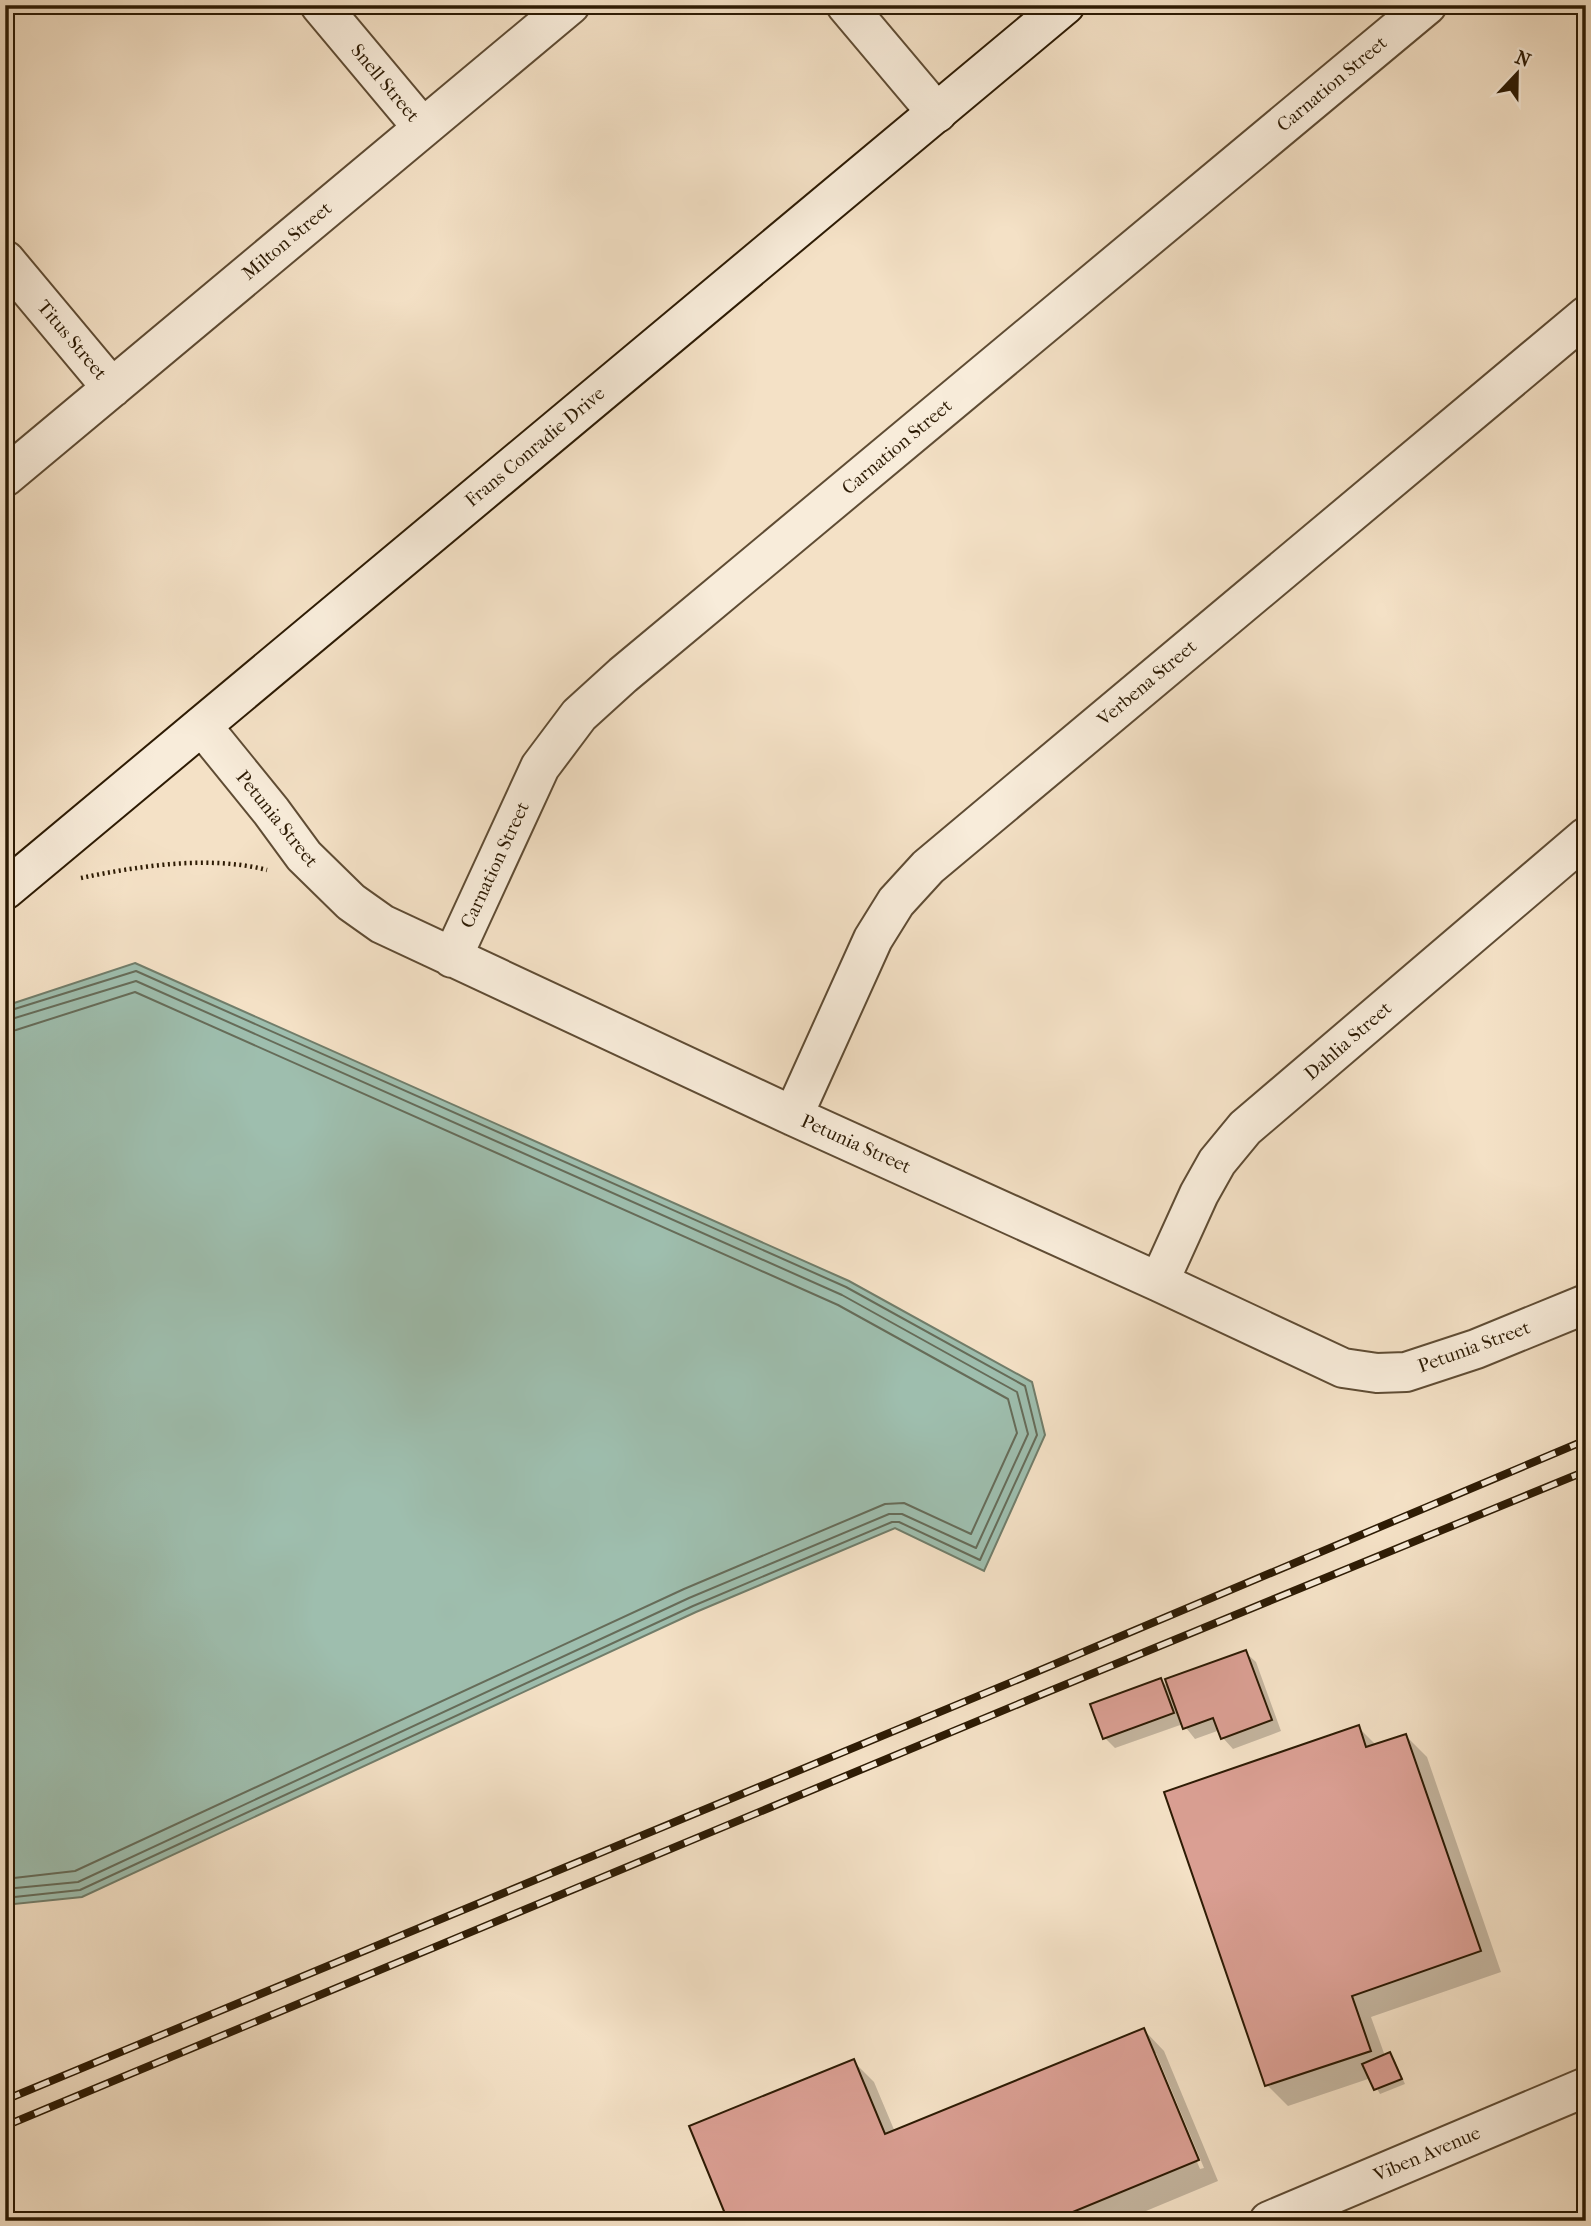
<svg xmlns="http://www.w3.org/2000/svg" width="1591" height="2226" font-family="'IM FELL French Canon',serif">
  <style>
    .water { fill: #9ebeae; stroke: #717d6a; stroke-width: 2 }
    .shadow { fill: #0003; fill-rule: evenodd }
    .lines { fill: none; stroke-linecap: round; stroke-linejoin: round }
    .shore { stroke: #666c59; stroke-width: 2 }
    .building { fill: #da9f93; stroke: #2d1b04; stroke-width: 2 }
    .street-casing { stroke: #5f4c34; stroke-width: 42 }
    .secondary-casing { stroke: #2d1b04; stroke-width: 42 }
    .path { stroke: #2d1b04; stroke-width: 4.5; stroke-dasharray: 2 3.5; stroke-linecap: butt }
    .street { stroke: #f8ecda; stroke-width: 38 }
    .secondary { stroke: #f8ecda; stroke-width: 38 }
    .rail-casing { stroke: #2d1b04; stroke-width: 8 }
    .rail { stroke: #f8ecda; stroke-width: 5; stroke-dasharray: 16; stroke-linecap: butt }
    .labels { text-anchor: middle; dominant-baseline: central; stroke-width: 6; stroke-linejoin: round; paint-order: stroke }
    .street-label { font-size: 19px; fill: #2d1b04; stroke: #f8ecda }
  </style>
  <rect width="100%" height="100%" fill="#f4e1c6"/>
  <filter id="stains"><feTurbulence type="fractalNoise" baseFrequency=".00286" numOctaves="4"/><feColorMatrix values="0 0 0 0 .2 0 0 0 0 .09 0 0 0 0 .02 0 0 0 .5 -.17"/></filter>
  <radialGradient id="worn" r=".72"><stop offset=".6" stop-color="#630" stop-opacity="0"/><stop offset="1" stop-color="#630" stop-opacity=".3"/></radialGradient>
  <path class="water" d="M 135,963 L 849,1281 L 1032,1382 L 1045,1435 L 984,1571 L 895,1528 L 696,1612 L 82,1897 L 5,1905 L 5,1006 Z"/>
  <path class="shadow" d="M 1245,1652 L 1256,1662 L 1281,1731 L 1233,1749 L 1223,1738 L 1220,1730 L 1195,1739 L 1183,1724 L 1115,1748 L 1105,1738 L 1161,1680 L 1171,1690 Z
    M 1358,1727 L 1376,1745 L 1406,1736 L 1427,1757 L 1501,1972 L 1371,2017 L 1385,2056 L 1389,2054 L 1394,2059 L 1405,2084 L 1380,2094 L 1371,2078 L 1288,2106 L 1267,2085 L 1166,1793 Z
    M 1144,2030 L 1164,2051 L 1218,2181 L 1122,2221 L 730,2221 L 853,2061 L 874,2082 L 895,2132 ZM 1152,2053 L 1156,2053 L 1204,2168 L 1200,2169 Z"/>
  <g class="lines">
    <path class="shore" d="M 5,1012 L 136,971 L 846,1287 L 1025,1386 L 1037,1435 L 980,1560 L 899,1522 L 892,1522 L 693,1606 L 80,1890 L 5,1898
      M 5,1021 L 136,981 L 842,1295 L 1017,1392 L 1028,1434 L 976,1548 L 902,1514 L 889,1514 L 689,1598 L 78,1882 L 5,1889
      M 5,1032 L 16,1030 L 135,992 L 838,1305 L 1008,1399 L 1017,1433 L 971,1534 L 904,1503 L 885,1504 L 684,1589 L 75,1871 L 5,1879"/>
  </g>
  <path class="building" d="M 1246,1650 L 1272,1720 L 1221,1739 L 1213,1718 L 1183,1729 L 1165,1679 Z
    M 1161,1678 L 1174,1713 L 1103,1739 L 1090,1704 Z
    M 1359,1725 L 1366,1747 L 1406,1734 L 1481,1951 L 1352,1996 L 1371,2051 L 1265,2086 L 1164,1792 Z
    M 1144,2028 L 1199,2160 L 1051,2221 L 728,2221 L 689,2126 L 854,2059 L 885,2134 Z
    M 1390,2052 L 1402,2079 L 1374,2090 L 1362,2064 Z"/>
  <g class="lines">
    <g class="street-casing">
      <path id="street" d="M 320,5 L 423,128
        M 846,5 L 937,113
        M 5,260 L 112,388
        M 5,477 L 570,5
        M 202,726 L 271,811 L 304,856 L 351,902 L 382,924 L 793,1116 L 1159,1282 L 1343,1368 L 1377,1373 L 1406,1372 L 1476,1349 L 1586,1304
        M 452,958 L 540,767 L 579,715 L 623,675 L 1427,5
        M 793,1116 L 873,939 L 896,902 L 928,867 L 1586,316
        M 1159,1282 L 1199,1194 L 1217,1162 L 1245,1128 L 1586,837
        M 1269,2221 L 1586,2087"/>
    </g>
    <g class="secondary-casing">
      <path id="secondary" d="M 5,890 L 1065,5"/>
    </g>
    <path class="path" d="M 81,878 C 138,866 209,855 267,870"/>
    <use href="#street" class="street"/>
    <use href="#secondary" class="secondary"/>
    <g class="rail-casing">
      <path id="rail" d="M 5,2100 L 1036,1672 L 1586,1440
        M 5,2126 L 1045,1693 L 1586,1471"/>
    </g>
    <use href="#rail" class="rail"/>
  </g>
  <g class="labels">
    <g class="street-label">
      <text transform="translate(385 83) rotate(50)">Snell Street</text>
      <text transform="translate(1332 84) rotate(-40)">Carnation Street</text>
      <text transform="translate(287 241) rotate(-40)">Milton Street</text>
      <text transform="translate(72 340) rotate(50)">Titus Street</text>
      <text transform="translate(535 447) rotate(-40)">Frans Conradie Drive</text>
      <text transform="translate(897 447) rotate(-40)">Carnation Street</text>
      <text transform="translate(1147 683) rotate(-40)">Verbena Street</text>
      <text transform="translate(277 819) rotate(51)">Petunia Street</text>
      <text transform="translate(495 865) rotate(-65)">Carnation Street</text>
      <text transform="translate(1348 1041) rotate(-41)">Dahlia Street</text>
      <text transform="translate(856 1144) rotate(24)">Petunia Street</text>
      <text transform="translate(1474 1347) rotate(-20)">Petunia Street</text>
      <text transform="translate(1427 2154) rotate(-23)">Viben Avenue</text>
    </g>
  </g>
  <rect width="1591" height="2226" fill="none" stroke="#f4e1c6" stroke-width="28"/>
  <rect x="7" y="7" width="1577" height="2212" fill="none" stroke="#2d1b04" stroke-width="3.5"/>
  <rect x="14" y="14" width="1563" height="2198" fill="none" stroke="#2d1b04" stroke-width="2"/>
  <g transform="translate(1517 74) rotate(22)" stroke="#f8ecda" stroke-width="5" paint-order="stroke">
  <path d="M0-5L12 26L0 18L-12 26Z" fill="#2d1b04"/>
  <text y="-10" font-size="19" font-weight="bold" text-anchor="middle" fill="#2d1b04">N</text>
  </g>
  <rect width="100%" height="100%" filter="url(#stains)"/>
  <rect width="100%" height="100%" fill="url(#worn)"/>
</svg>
